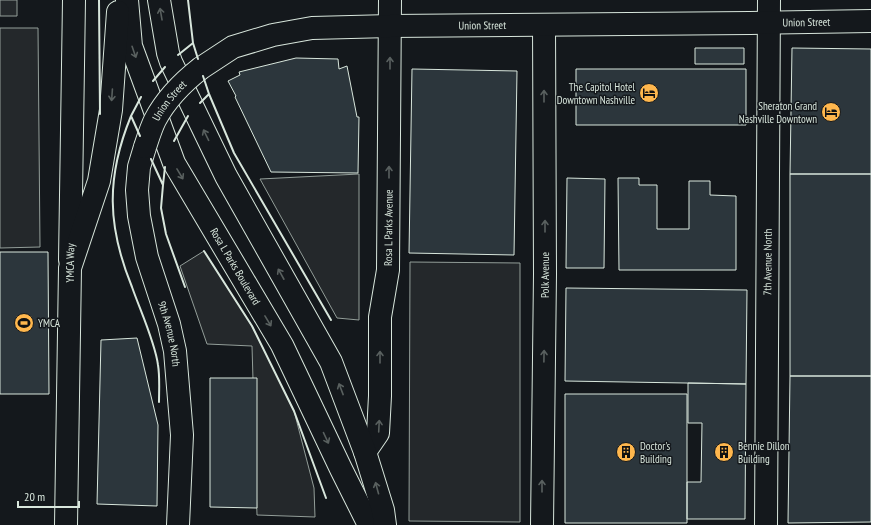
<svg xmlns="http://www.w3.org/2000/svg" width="871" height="525" font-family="'PT Sans Narrow',sans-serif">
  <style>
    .parking { fill: #24282b; stroke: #939e99 }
    .building { fill: #2c363c; stroke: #d8e6dc }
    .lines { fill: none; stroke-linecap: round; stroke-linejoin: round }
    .minor-casing { stroke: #d8e6dc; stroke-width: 24 }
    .major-casing { stroke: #d8e6dc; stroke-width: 24 }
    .minor { stroke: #14181c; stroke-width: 22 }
    .major { stroke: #14181c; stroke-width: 22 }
    .major-bridge-casing { stroke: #d8e6dc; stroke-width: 24; stroke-linecap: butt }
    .major-bridge { stroke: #14181c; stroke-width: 22 }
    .wall { stroke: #d8e6dc; stroke-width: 2 }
    .oneway { stroke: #59605f }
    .labels { text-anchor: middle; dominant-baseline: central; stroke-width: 3; stroke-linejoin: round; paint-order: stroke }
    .street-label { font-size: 11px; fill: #d8e6dc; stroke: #14181c }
    .poi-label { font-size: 11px; fill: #d8e6dc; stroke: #14181c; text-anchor: start }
  </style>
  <rect width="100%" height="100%" fill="#14181c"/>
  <path class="parking" d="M 0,0 L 17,0 L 17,16 L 0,16 Z
    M 0,28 L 38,28 L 40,247 L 0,248 Z
    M 359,174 L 359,320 L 337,318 L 260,179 Z
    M 204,251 L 252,326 L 294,411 L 314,488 L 315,517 L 257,515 L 252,346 L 207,344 L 180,266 Z
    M 410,262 L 520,263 L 520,522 L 409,521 Z"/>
  <path class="building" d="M 695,48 L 744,48 L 744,64 L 695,64 Z
    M 792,48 L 871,49 L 871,174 L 790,174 Z
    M 296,58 L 338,59 L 339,69 L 347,66 L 357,117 L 359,117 L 358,173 L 271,172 L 235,97 L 236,96 L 228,81 L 240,75 L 239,72 Z
    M 412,69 L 517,71 L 514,255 L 409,253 Z
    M 576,69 L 746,69 L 746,125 L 576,125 Z
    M 790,174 L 871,174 L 871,376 L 790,376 Z
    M 567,178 L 605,179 L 604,268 L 566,268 Z
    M 618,178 L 639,178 L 639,185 L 657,185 L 657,229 L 689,229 L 689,181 L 710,181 L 710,195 L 736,196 L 736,270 L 619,270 Z
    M 0,252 L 48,252 L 49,394 L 0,394 Z
    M 566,288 L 747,290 L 746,384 L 565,381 Z
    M 137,338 L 158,425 L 157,506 L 97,504 L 101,340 Z
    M 790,376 L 871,376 L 871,522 L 788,523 Z
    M 210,378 L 257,378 L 257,508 L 210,507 Z
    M 688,383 L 746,384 L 745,519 L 687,519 L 687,482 L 701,482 L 702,423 L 688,423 Z
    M 565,394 L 687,394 L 687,523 L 565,523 Z"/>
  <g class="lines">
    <g class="minor-casing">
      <g id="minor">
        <path d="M 70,260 L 74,0"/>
        <path id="s1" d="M 365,452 L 378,433 L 380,396 L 380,317 L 388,270 L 390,0"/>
        <path id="s2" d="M 542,525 L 545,274 L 544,25"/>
        <path id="s3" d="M 766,525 L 769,0"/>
      </g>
    </g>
    <g class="major-casing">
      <g id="major">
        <path id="s4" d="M 127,0 L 131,46 L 174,163 L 282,345 L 341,469 L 369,525"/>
        <path d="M 159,0 L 168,53 L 171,62 L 226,176 L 331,362 L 365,452 L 383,510 L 385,525"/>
        <path id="s5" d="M 201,68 L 233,47 L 273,35 L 312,28 L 390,26 L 750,23 L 871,21"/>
        <path id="s6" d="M 145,147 L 139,167 L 137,190 L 139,216 L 147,257 L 169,324 L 175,351 L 182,435 L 178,525"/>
        <path d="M 66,525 L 70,268 L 99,181 L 111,110 L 118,12"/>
      </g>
    </g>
    <use href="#minor" class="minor"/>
    <use href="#major" class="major"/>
    <g class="major-bridge-casing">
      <g id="major-bridge">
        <path id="s7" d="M 145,147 C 148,138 151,128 155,120 C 166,99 183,82 201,68"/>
      </g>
    </g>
    <use href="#major-bridge" class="major-bridge"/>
    <path class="wall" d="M 99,0 L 100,114
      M 188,0 L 193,43 L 198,59
      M 178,55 L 193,43
      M 203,76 L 209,94 L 234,153 L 331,320
      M 153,81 L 165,67
      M 200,103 L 209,94
      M 131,116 L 141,97
      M 140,136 L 131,116 C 106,177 107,226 132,287 C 140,310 155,342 158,365 C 160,377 159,390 159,402
      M 174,141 L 188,116
      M 151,159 L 163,185 L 161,208 L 166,234 L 185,287
      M 163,185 L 165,167
      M 204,251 L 252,326 L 294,411 L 326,498"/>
  </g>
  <defs><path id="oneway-shaft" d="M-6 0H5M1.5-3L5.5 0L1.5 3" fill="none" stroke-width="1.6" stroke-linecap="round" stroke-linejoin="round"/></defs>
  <g class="oneway">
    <use href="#oneway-shaft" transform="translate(161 14) rotate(-100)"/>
    <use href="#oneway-shaft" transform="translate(134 52) rotate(71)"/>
    <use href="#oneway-shaft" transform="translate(390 63) rotate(-90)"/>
    <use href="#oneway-shaft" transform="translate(112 95) rotate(94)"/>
    <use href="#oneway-shaft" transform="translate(544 96) rotate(-90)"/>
    <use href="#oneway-shaft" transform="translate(206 135) rotate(-116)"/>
    <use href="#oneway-shaft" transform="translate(389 172) rotate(-90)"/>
    <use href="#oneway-shaft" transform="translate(180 174) rotate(59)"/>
    <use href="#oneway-shaft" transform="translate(545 226) rotate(-90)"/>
    <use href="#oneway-shaft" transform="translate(281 274) rotate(-119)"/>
    <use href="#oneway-shaft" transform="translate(268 321) rotate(59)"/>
    <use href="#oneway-shaft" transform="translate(544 356) rotate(-89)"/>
    <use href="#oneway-shaft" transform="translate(380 357) rotate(-90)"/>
    <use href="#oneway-shaft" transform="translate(341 389) rotate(-111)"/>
    <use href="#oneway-shaft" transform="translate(379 426) rotate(-87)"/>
    <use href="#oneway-shaft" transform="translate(326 438) rotate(65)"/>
    <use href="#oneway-shaft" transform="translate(542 486) rotate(-90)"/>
    <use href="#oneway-shaft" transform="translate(377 488) rotate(-105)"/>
  </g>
  <defs>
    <g id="hotel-disc" transform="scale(1)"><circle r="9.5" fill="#ffb74d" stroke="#14181c"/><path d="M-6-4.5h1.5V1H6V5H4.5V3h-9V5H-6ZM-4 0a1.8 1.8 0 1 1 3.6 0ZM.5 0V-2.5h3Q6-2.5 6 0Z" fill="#111"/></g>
    <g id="stadium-disc" transform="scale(1)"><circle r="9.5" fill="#ffb74d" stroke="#14181c"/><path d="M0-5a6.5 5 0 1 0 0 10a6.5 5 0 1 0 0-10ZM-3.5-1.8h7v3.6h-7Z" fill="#111"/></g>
    <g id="building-disc" transform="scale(1)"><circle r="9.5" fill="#ffb74d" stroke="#14181c"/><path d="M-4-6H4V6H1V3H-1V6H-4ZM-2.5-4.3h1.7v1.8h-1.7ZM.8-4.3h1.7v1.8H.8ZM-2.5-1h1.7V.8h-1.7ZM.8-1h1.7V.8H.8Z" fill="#111"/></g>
  </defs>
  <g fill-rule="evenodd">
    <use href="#hotel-disc" x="649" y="93"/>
    <use href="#hotel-disc" x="831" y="112"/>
    <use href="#stadium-disc" x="24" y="323"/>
    <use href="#building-disc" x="626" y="452"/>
    <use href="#building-disc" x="724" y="452"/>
  </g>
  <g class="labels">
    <g class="street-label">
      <text stroke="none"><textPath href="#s5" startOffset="614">Union Street</textPath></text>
      <text stroke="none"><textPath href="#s5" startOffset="290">Union Street</textPath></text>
      <text stroke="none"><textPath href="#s7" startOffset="53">Union Street</textPath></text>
      <text stroke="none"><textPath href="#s1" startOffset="229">Rosa L Parks Avenue</textPath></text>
      <text stroke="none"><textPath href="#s3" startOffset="263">7th Avenue North</textPath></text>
      <text transform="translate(70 263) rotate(-89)">YMCA Way</text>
      <text stroke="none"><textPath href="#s4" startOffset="291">Rosa L Parks Boulevard</textPath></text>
      <text stroke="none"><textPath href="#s2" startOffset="250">Polk Avenue</textPath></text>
      <text stroke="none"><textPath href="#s6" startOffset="192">9th Avenue North</textPath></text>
    </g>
    <g class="poi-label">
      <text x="635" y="87" text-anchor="end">The Capitol Hotel<tspan x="635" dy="13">Downtown Nashville</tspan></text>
      <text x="817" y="106" text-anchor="end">Sheraton Grand<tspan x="817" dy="13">Nashville Downtown</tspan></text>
      <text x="38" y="323">YMCA</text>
      <text x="640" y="446">Doctor's<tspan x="640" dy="13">Building</tspan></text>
      <text x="738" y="446">Bennie Dillon<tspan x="738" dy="13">Building</tspan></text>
    </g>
  </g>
  <path d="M18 501v6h61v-6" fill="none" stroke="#d8e6dc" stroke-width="2"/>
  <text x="24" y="501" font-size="12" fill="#d8e6dc" stroke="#14181c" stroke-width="3" paint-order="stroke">20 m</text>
</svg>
